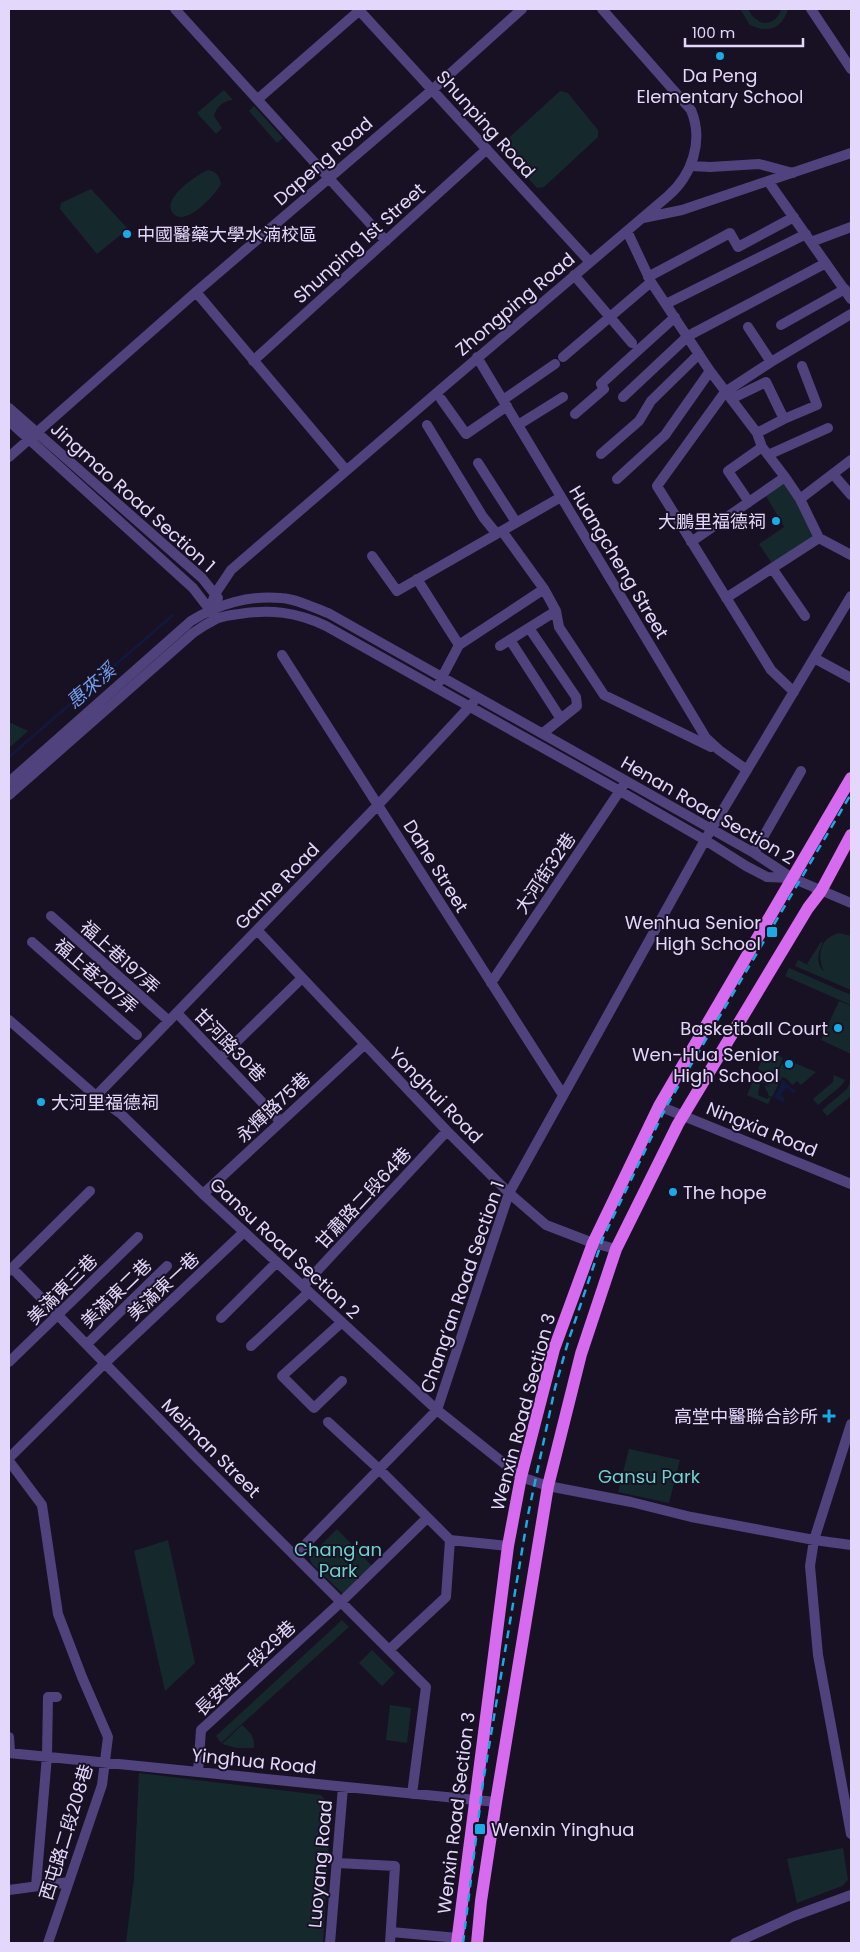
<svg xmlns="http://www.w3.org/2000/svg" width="860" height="1952" font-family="Poppins,'Noto Sans TC',sans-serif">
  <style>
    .green { fill: #15292d }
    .water { fill: #10183e }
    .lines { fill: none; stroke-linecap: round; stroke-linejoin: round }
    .stream { stroke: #10183e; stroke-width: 2.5 }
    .minor { stroke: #4f427d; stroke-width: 10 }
    .major { stroke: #d76bef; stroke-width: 12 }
    .rail { stroke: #1aaae5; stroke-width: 2.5; stroke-dasharray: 8 6; stroke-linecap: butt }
    .poi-dot { fill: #1aaae5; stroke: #181124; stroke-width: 2 }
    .labels { text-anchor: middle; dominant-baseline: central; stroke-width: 4; stroke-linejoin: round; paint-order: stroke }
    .poi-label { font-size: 18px; fill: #e3d8fb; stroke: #181124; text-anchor: end }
    .street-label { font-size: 18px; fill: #e3d8fb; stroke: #181124 }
    .park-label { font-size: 18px; fill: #6cd3cd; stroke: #181124 }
    .water-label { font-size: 19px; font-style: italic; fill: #729def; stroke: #181124 }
  </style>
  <rect width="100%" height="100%" fill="#181124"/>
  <path class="green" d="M 740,9 L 748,9 C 750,12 752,17 756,19 C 766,28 779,20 781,9 L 788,9 C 782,28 769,34 750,25 Z
    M 224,90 L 233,100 C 224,100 216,107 214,116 L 222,128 L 216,134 L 197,113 Z
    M 560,91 L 568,93 L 598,130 L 598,137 L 544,187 L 537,188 L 501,149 L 503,143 Z
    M 254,106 L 283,138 L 277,143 L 249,111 Z
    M 208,170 C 217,172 219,175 221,184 C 216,194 184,230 172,212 C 163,197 197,175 208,170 Z
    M 91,189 L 128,229 L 97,254 L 60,209 L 61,203 Z
    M 785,480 L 815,536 L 773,565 L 759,544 L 784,527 L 765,494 Z
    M 9,722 L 28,731 L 9,748 Z
    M 839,933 L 851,936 L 851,990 L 795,966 L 798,960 L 810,966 L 807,964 L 821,942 L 823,943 C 817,953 816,964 824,972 C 817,956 819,938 839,933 Z
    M 789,968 L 851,995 L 851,1005 L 785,976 Z
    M 839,1001 L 851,1006 L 851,1054 L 821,1040 Z
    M 766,1050 L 783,1058 L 776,1074 L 785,1059 L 816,1072 L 801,1085 L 797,1081 L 792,1085 L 787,1079 L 780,1076 L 782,1077 L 772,1097 L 769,1096 L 764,1085 L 770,1087 L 770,1086 L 754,1079 L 754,1077 L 761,1079 L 764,1072 L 758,1069 Z
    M 834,1075 L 845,1080 L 842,1085 L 818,1105 L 813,1099 L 833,1082 Z
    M 753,1081 L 760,1084 L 758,1095 L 767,1099 L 769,1097 L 771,1098 L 768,1104 L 747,1095 Z
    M 850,1083 L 851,1096 L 827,1116 L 822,1110 L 847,1089 Z
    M 629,1449 L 680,1460 L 669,1503 L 618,1492 Z
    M 337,1529 L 374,1568 L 343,1594 L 312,1564 L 309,1557 Z
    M 168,1540 L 195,1663 L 165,1691 L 134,1551 Z
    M 342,1620 L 349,1627 L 221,1743 L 216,1736 Z
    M 372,1650 L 395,1673 L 382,1686 L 359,1663 Z
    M 390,1705 L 411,1708 L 407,1743 L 386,1740 Z
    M 242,1725 C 251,1733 255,1737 254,1748 L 237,1748 L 222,1744 Z
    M 139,1773 L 321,1795 L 331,1806 L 323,1943 L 126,1943 L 134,1878 Z
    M 843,1848 L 848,1880 L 842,1886 L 797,1903 L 787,1859 Z"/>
  <path class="water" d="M 782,1079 L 795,1091 L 793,1093 L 787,1088 L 781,1094 L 785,1100 L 782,1102 L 774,1097 L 781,1085 Z"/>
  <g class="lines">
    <path class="stream" d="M 9,757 L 173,615"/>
    <path class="minor" d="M 175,9 L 386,241
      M 358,9 L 590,262
      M 811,9 L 851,69
      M 258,99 L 361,9
      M 691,166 L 710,167 L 759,164 L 793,173
      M 768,181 L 851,299
      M 643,218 L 682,210 L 851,153
      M 627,231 L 651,282 L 710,371 L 757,433 L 762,447 L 785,477 L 800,499 L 819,538 L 851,555
      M 811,242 L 851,227
      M 574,275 L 632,343
      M 648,277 L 730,233 L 738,247 L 794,217
      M 196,292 L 346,470
      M 666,304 L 806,234
      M 781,325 L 845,289
      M 748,327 L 771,362
      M 477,357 L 706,738 L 719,750 L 747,770
      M 563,357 L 651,282
      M 253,361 L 487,149
      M 623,397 L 688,336 L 826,263
      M 441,399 L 466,434 L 507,406
      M 731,399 L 766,382 L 784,419 L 757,433
      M 503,400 L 555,364
      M 9,408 L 202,578 L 218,598
      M 575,414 L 604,389 L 601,384 L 675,317
      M 784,419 L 817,405 L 802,366
      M 9,421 L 193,588 L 213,614
      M 427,425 L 483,517 L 496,533
      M 518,425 L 563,397
      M 601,454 L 639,421 L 651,401 L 699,354
      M 768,455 L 828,428
      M 9,457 L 196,292 L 432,90 L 522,9
      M 478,463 L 516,522
      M 833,474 L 851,495
      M 617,479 L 665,435 L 710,371
      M 800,499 L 851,460
      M 749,502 L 728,471 L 762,447
      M 502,531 L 544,589 L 556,611 L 559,627 L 604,695 L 711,747
      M 691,542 L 785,477
      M 372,556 L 397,591 L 561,497
      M 772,568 L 805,616
      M 417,579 L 459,645
      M 726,598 L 819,538
      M 210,609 L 215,594 L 231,570 L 440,390 L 668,196 C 692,175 704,141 691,110 L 602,9
      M 529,628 L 576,697 L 577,706 L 543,733
      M 510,640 L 561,719
      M 500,646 L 556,611
      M 282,655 L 563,1095
      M 814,658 L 851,678
      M 440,681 L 459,645 L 544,589
      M 794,692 L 771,670 L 657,486 L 725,392 L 771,362 L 851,314
      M 9,782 L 191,621 C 218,604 250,595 281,598 C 297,599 315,608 330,614 L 754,853 L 792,878 L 851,903
      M 9,795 L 193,633 C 200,628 208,623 216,619 C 223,616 231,615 239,614 C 270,609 297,612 326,626 L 620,791 L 705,840 L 746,866 L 767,877 L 791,878
      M 754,853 L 801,771
      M 51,916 L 169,1021
      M 257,930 L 447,1131 L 509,1193 L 546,1225 L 593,1243 L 616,1249
      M 32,942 L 137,1035
      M 491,983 L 623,786
      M 177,1013 L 281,1122
      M 9,1020 L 96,1096 L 121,1114 L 203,1194 L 437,1410 L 521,1477 L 548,1486 L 631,1502 L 691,1517 L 814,1540 L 851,1545
      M 220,1058 L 302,978
      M 96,1096 L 378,805 L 473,703
      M 659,1106 L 851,1184
      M 203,1194 L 365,1044
      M 12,1268 L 197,1458 L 426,1687 L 412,1794
      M 9,1271 L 90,1191
      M 303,1286 L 447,1131
      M 221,1318 L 277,1262
      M 342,1322 L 282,1376 L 314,1408 L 342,1381
      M 87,1344 L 167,1266
      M 251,1346 L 309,1292
      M 9,1362 L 138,1237
      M 328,1422 L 380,1470 L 450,1540
      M 851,1424 L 814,1540 L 810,1566 L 818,1655 L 851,1834
      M 9,1458 L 105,1363 L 244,1232
      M 9,1461 L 42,1505 L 58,1614 L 82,1677 L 108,1737 L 102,1785 L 48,1943
      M 450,1540 L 508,1546
      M 295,1555 L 437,1410 L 509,1193 L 705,840 L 851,596
      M 389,1650 L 446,1597 L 450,1540
      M 9,1737 L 10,1752
      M 9,1753 L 496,1802
      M 198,1772 L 201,1730 L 341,1602 L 427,1518
      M 337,1863 L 395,1866 L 390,1943
      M 36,1886 L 47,1756 L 48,1697 L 57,1697
      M 9,1890 L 69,1882
      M 391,1932 L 458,1938
      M 330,1943 L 343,1787
      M 735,1943 L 794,1916 L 851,1895"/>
    <path class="major" d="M 457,1943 L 508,1546 L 521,1477 L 554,1349 L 593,1243 L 659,1106 L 851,778
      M 477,1943 L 481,1901 L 496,1802 L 548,1486 L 581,1354 L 616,1249 L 678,1124 L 808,908 L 821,891 L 851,835"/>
    <path class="rail" d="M 463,1943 L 483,1782 L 528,1515 L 555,1388 L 568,1342 L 603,1238 L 666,1107 L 851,794"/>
  </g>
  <g class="poi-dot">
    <circle cx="720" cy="56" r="5"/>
    <circle cx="127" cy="234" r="5"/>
    <circle cx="776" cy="521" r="5"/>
    <rect x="766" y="926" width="12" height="12" rx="2.5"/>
    <circle cx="838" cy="1028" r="5"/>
    <circle cx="789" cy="1064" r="5"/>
    <circle cx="41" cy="1102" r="5"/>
    <circle cx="673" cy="1192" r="5"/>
    <path d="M826.5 1408.5h5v5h5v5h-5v5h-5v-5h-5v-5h5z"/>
    <rect x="474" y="1823" width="12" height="12" rx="2.5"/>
  </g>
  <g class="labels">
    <g class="poi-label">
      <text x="720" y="75" text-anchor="middle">Da Peng<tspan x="720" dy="21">Elementary School</tspan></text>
      <text x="137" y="234" text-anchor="start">中國醫藥大學水湳校區</text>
      <text x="766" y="521">大鵬里福德祠</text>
      <text x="761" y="922">Wenhua Senior<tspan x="761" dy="21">High School</tspan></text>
      <text x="828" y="1028">Basketball Court</text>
      <text x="779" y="1054">Wen-Hua Senior<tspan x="779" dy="21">High School</tspan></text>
      <text x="51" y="1102" text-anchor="start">大河里福德祠</text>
      <text x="683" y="1192" text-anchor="start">The hope</text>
      <text x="818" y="1416">高堂中醫聯合診所</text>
      <text x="491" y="1829" text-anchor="start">Wenxin Yinghua</text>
    </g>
    <g class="street-label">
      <text transform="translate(486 124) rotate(48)">Shunping Road</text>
      <text transform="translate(323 161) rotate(-41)">Dapeng Road</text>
      <text transform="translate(359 243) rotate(-42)">Shunping 1st Street</text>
      <text transform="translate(515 304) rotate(-40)">Zhongping Road</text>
      <text transform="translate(133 497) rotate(42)">Jingmao Road Section 1</text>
      <text transform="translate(619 562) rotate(59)">Huangcheng Street</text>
      <text transform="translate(708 810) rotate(30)">Henan Road Section 2</text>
      <text transform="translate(436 866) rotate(58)">Dahe Street</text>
      <text transform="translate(545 873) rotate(-56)">大河街32巷</text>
      <text transform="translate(277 886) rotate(-46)">Ganhe Road</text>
      <text transform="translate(120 957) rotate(42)">福上巷197弄</text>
      <text transform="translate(96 976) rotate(41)">福上巷207弄</text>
      <text transform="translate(230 1045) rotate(46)">甘河路30巷</text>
      <text transform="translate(436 1095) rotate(46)">Yonghui Road</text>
      <text transform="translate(273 1107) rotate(-43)">永輝路75巷</text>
      <text transform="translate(762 1129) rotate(22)">Ningxia Road</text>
      <text transform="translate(363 1198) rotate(-47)">甘肅路二段64巷</text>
      <text transform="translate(285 1248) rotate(43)">Gansu Road Section 2</text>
      <text transform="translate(163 1286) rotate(-43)">美滿東一巷</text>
      <text transform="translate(462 1287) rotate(-71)">Chang’an Road Section 1</text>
      <text transform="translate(62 1289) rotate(-45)">美滿東三巷</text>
      <text transform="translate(116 1293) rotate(-44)">美滿東二巷</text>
      <text transform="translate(523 1412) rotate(-75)">Wenxin Road Section 3</text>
      <text transform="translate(211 1448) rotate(45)">Meiman Street</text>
      <text transform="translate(245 1668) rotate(-43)">長安路一段29巷</text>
      <text transform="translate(254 1761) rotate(6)">Yinghua Road</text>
      <text transform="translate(456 1813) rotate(-83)">Wenxin Road Section 3</text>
      <text transform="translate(66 1832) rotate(-73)">西屯路二段208巷</text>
      <text transform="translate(320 1864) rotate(-85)">Luoyang Road</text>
    </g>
    <g class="park-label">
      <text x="649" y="1476">Gansu Park</text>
      <text x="338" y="1549">Chang'an<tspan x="338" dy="21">Park</tspan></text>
    </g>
    <g class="water-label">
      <text transform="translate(91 686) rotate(-41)">惠來溪</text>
    </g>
  </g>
  <rect width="860" height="1952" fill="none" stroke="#e3d8fb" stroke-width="20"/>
  <path d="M685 38v8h118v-8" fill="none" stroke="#e3d8fb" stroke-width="2.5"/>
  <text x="692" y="38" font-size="15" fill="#e3d8fb" stroke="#181124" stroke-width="4" paint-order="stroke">100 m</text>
</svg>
